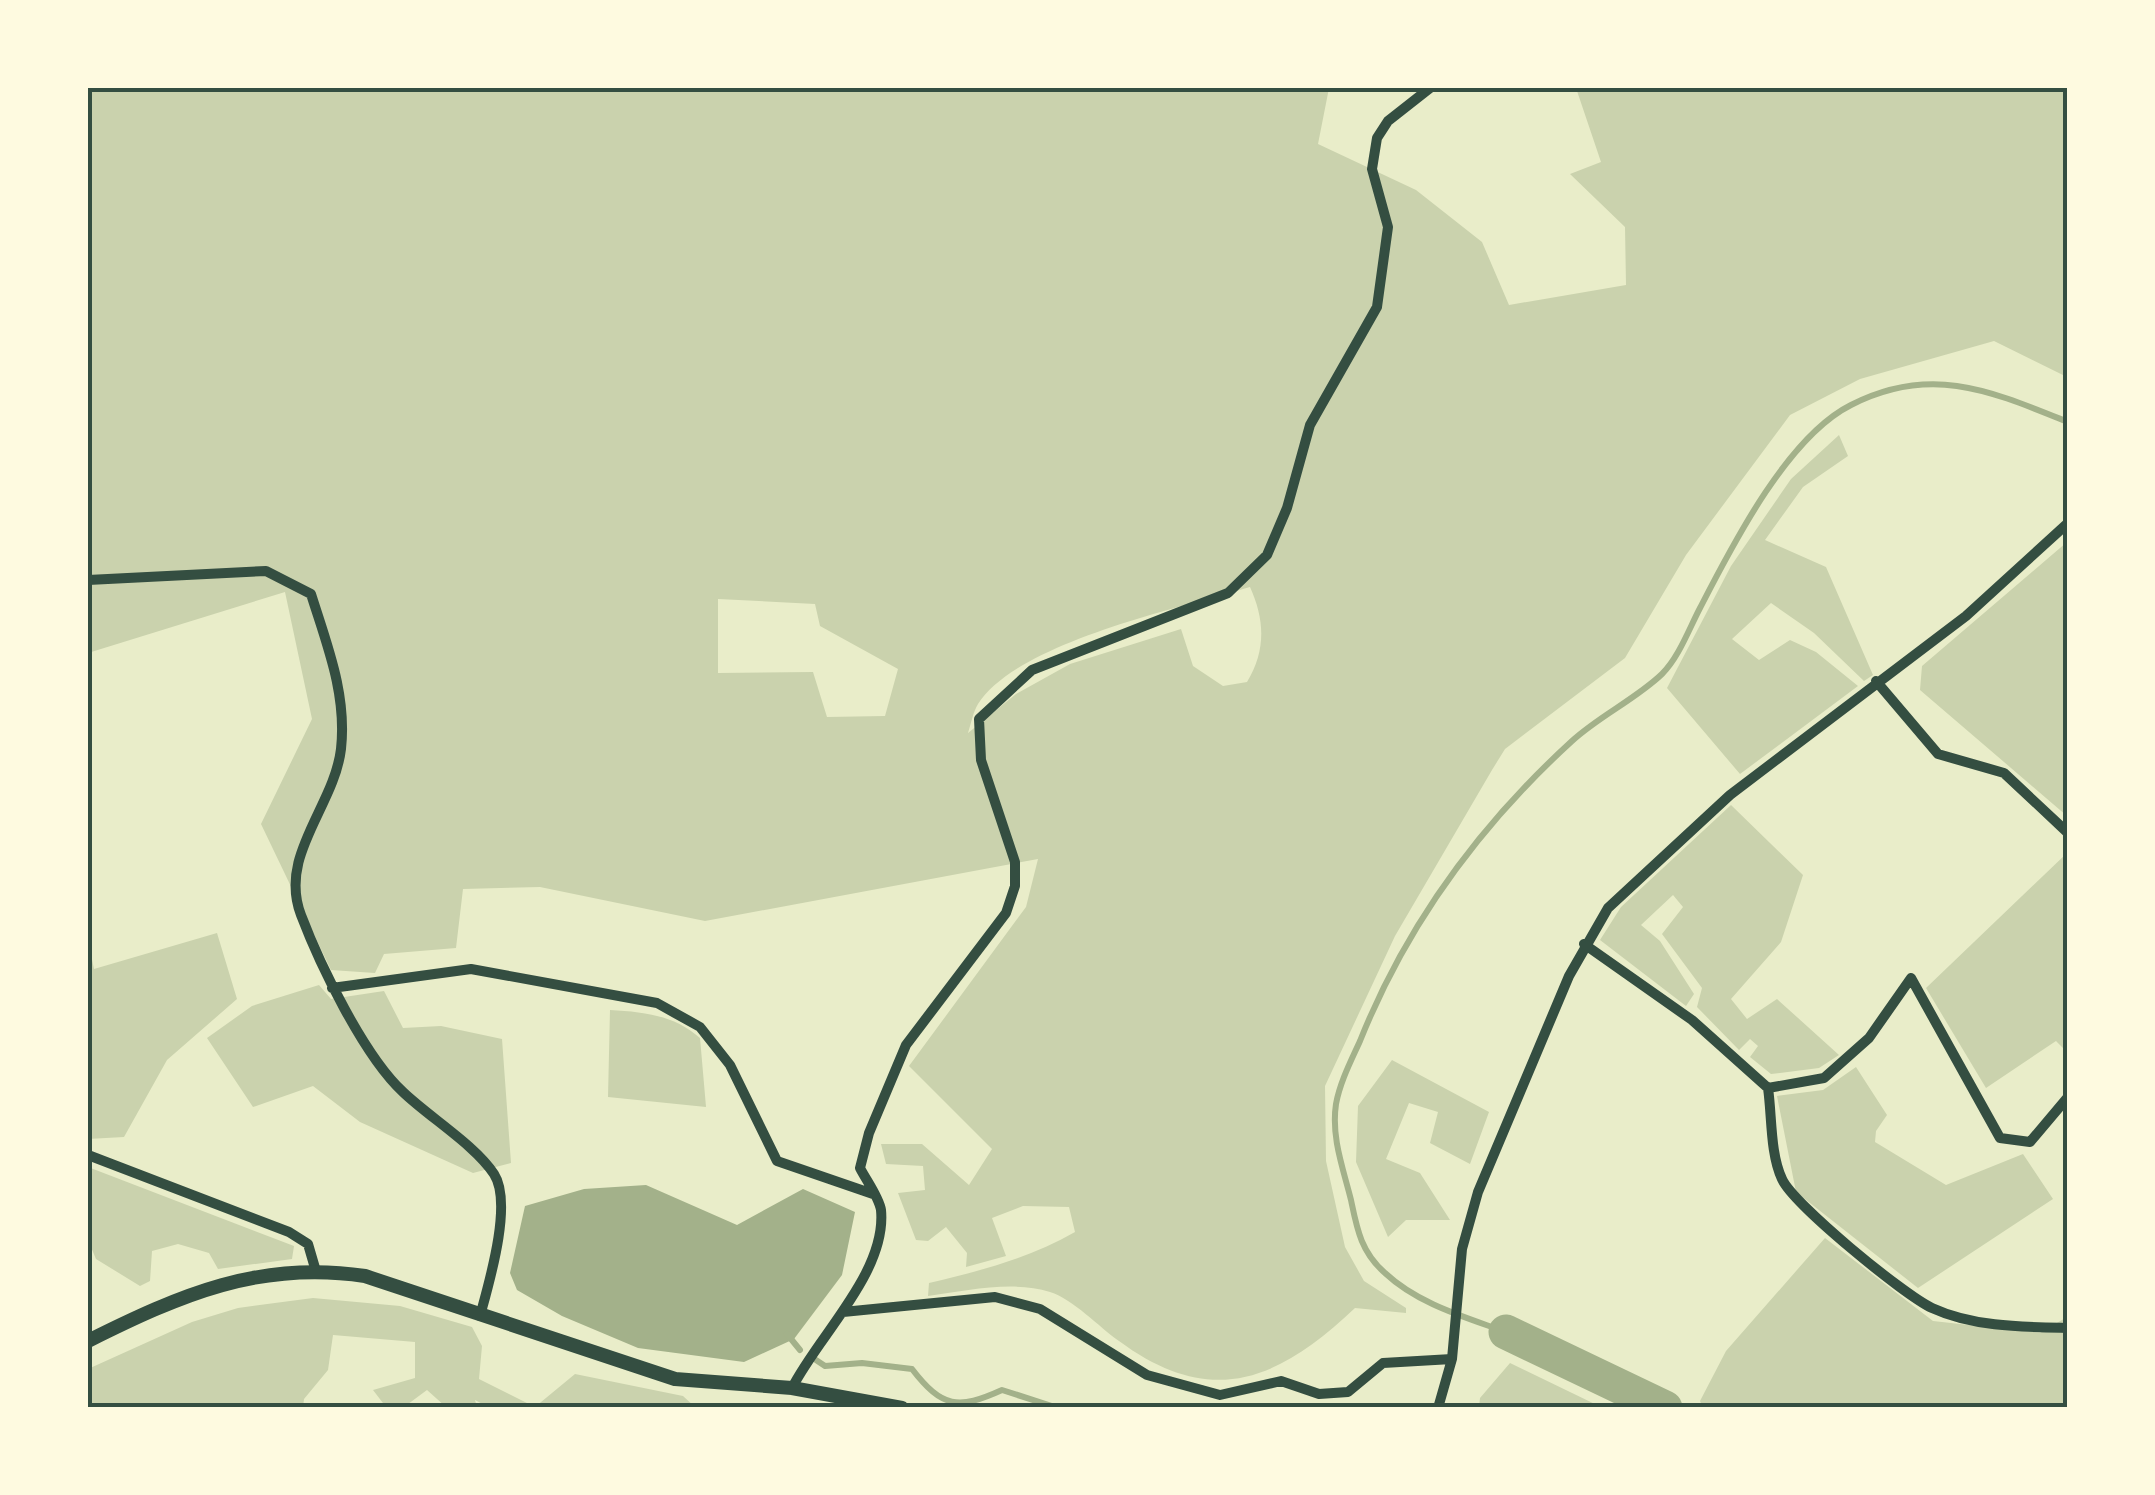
<svg xmlns="http://www.w3.org/2000/svg" width="2155" height="1495" font-family="Barlow,sans-serif">
  <style>
    .green { fill: #cad2ad; fill-rule: evenodd }
    .water { fill: #a3b18a }
    .lines { fill: none; stroke-linecap: round; stroke-linejoin: round }
    .stream { stroke: #a3b18a; stroke-width: 6 }
    .river { stroke: #a3b18a; stroke-width: 35 }
    .minor { stroke: #344e41; stroke-width: 10 }
    .secondary { stroke: #344e41; stroke-width: 14 }
    .neatline { fill: none; stroke: #344e41; stroke-width: 4 }
  </style>
  <rect width="100%" height="100%" fill="#e9edc9"/>
  <path class="green" d="M 88,88 L 1329,88 L 1318,144 L 1416,190 L 1482,242 L 1509,305 L 1626,285 L 1625,227 L 1570,174 L 1601,162 L 1576,88 L 2067,88 L 2067,377 L 1994,341 L 1860,379 L 1790,415 L 1686,555 L 1625,658 L 1505,749 L 1492,770 L 1395,936 L 1325,1086 L 1326,1161 L 1345,1247 L 1364,1281 L 1406,1308 L 1406,1313 L 1355,1308 C 1278,1381 1211,1409 1119,1341 C 1099,1327 1073,1299 1050,1292 C 1013,1280 966,1291 928,1296 L 929,1283 C 980,1271 1030,1258 1075,1232 L 1069,1207 L 1023,1206 L 992,1218 L 1006,1256 L 966,1267 L 967,1253 L 946,1227 L 928,1241 L 916,1240 L 898,1193 L 925,1190 L 923,1166 L 886,1164 L 881,1144 L 922,1144 L 969,1185 L 992,1149 L 909,1066 L 1026,907 L 1038,859 L 705,921 L 540,887 L 463,889 L 456,948 L 384,954 L 375,973 L 331,970 L 261,824 L 312,719 L 285,592 L 88,653 ZM 1250,587 C 1265,620 1266,651 1247,682 L 1223,686 L 1193,666 L 1181,629 L 1070,664 L 1016,694 L 968,733 C 971,724 973,712 978,704 C 1018,642 1180,608 1250,587 ZM 718,599 L 815,604 L 820,626 L 898,669 L 885,716 L 827,717 L 813,672 L 718,673 Z
    M 1839,435 L 1848,456 L 1803,487 L 1765,540 L 1826,567 L 1873,675 L 1864,681 L 1814,633 L 1771,603 L 1732,639 L 1759,660 L 1790,640 L 1816,652 L 1858,686 L 1740,774 L 1667,688 L 1731,566 L 1791,479 Z
    M 2067,542 L 2067,816 L 1920,690 L 1922,666 Z
    M 1731,805 L 1803,875 L 1781,942 L 1731,999 L 1747,1019 L 1777,999 L 1839,1055 L 1819,1068 L 1771,1074 L 1750,1057 L 1758,1046 L 1750,1039 L 1739,1050 L 1697,1007 L 1702,988 L 1662,934 L 1683,907 L 1673,895 L 1641,925 L 1660,941 L 1694,994 L 1686,1006 L 1600,940 L 1621,907 Z
    M 2067,853 L 2067,1052 L 2056,1041 L 1986,1088 L 1926,988 Z
    M 217,933 L 237,999 L 167,1060 L 124,1137 L 88,1139 L 88,940 L 94,969 Z
    M 319,985 L 331,999 L 384,991 L 403,1028 L 441,1026 L 502,1039 L 511,1163 L 473,1173 L 360,1122 L 313,1086 L 253,1107 L 207,1038 L 252,1006 Z
    M 610,1010 C 644,1012 674,1015 700,1038 L 706,1107 L 608,1097 Z
    M 1392,1060 L 1489,1112 L 1470,1164 L 1430,1143 L 1438,1112 L 1409,1103 L 1386,1159 L 1420,1173 L 1450,1220 L 1406,1220 L 1388,1237 L 1356,1162 L 1358,1106 Z
    M 1856,1067 L 1887,1115 L 1876,1131 L 1875,1142 L 1946,1185 L 2023,1154 L 2053,1199 L 1918,1288 L 1796,1192 L 1777,1096 L 1823,1090 Z
    M 88,1167 L 294,1246 L 292,1259 L 218,1269 L 209,1253 L 178,1244 L 152,1251 L 150,1281 L 140,1286 L 96,1259 L 88,1240 Z
    M 1825,1238 L 1933,1321 L 2040,1333 L 2067,1317 L 2067,1407 L 1703,1408 L 1700,1401 L 1726,1351 Z
    M 313,1298 L 400,1306 L 472,1327 L 482,1346 L 479,1379 L 535,1407 L 575,1374 L 683,1396 L 695,1407 L 490,1408 L 475,1400 L 477,1407 L 446,1407 L 427,1390 L 404,1407 L 386,1407 L 373,1390 L 415,1378 L 415,1342 L 333,1335 L 328,1370 L 304,1399 L 303,1407 L 88,1407 L 88,1369 L 192,1322 L 238,1308 Z
    M 1510,1363 L 1601,1407 L 1479,1407 L 1480,1398 Z"/>
  <path class="water" d="M 646,1185 L 737,1225 L 803,1189 L 855,1212 L 842,1275 L 794,1339 L 744,1362 L 638,1348 L 562,1316 L 517,1290 L 510,1273 L 525,1206 L 584,1189 Z"/>
  <g class="lines">
    <path class="stream" d="M 1506,1332 C 1465,1317 1418,1304 1385,1273 C 1361,1252 1357,1229 1351,1200 C 1343,1168 1331,1137 1336,1104 C 1340,1082 1351,1061 1360,1041 C 1406,926 1480,825 1572,741 C 1599,716 1636,699 1662,674 C 1679,657 1689,629 1700,608 C 1732,546 1787,437 1851,405 C 1931,364 1991,391 2068,422
      M 787,1334 L 800,1350
      M 816,1360 L 825,1366 L 862,1363 L 912,1369 C 942,1408 958,1410 1002,1390 L 1058,1408"/>
    <path class="river" d="M 1506,1332 L 1665,1408"/>
    <path class="minor" d="M 88,580 L 266,571 L 311,594 C 327,645 347,694 341,749 C 334,807 278,855 301,915 C 320,965 364,1056 403,1092 C 429,1117 475,1145 494,1174 C 513,1203 489,1283 480,1316
      M 1876,681 L 1938,754 L 2004,773 L 2068,833
      M 1584,944 L 1692,1020 L 1768,1088 L 1824,1078 L 1869,1038 L 1911,978 L 2000,1138 L 2030,1142 L 2068,1097
      M 332,988 L 471,969 L 657,1003 L 700,1027 L 730,1065 L 777,1161 L 873,1194
      M 1768,1088 C 1772,1115 1770,1154 1782,1179 C 1793,1204 1904,1295 1932,1308 C 1973,1327 2023,1327 2068,1328
      M 88,1155 L 289,1232 L 308,1244 L 315,1268
      M 843,1312 L 995,1297 L 1040,1309 L 1147,1375 L 1220,1395 L 1281,1381 L 1319,1394 L 1348,1392 L 1383,1363 L 1452,1359
      M 792,1388 C 818,1336 887,1272 881,1210 C 879,1197 866,1180 860,1168 L 869,1133 L 906,1045 L 1006,913 L 1015,886 L 1015,862 L 981,760 L 979,719 L 1032,670 L 1228,593 L 1267,555 L 1287,508 L 1310,425 L 1377,307 L 1388,227 L 1372,169 L 1377,138 L 1388,121 L 1430,88
      M 1438,1408 L 1452,1359 L 1462,1249 L 1478,1192 L 1569,976 L 1608,908 L 1730,795 L 1966,616 L 2068,523"/>
    <path class="secondary" d="M 88,1341 C 180,1295 260,1260 365,1276 L 675,1379 L 792,1388 L 902,1408"/>
  </g>
  <rect width="2155" height="1495" fill="none" stroke="#fefae0" stroke-width="180"/>
  <rect x="90" y="90" width="1975" height="1315" class="neatline"/>
</svg>
